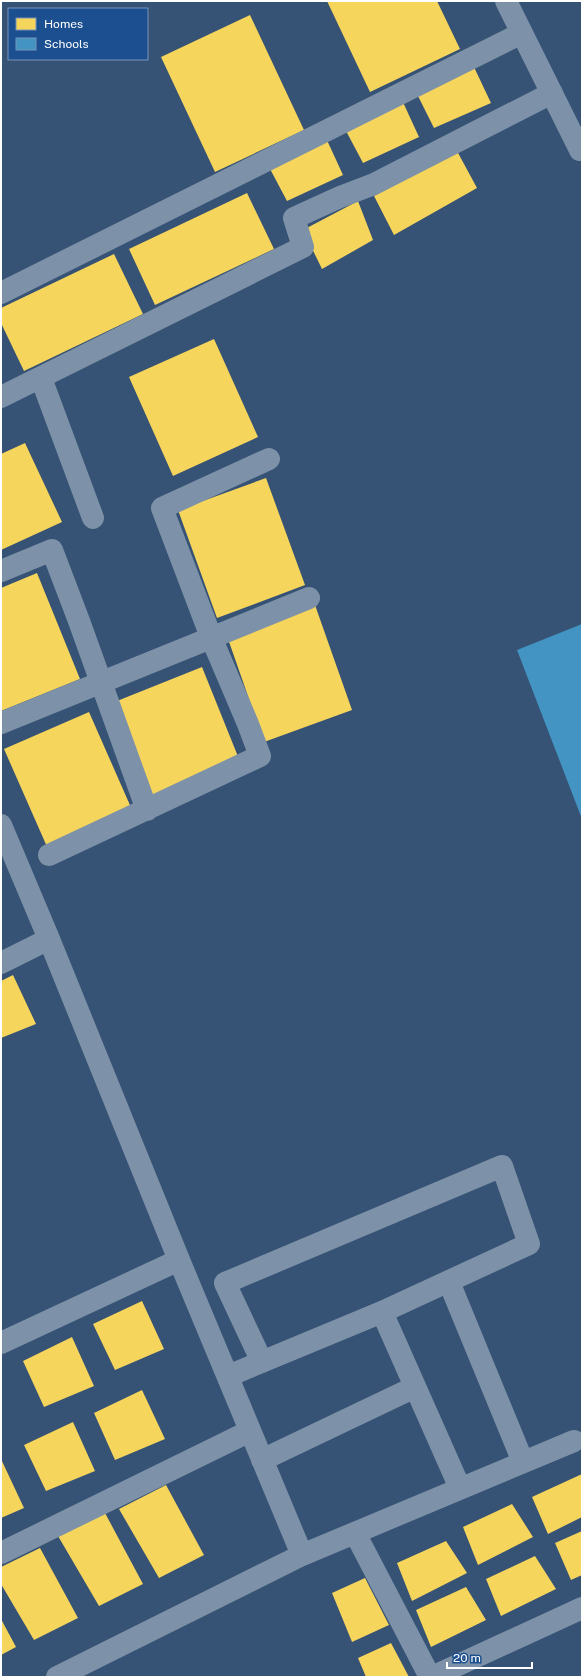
<svg xmlns="http://www.w3.org/2000/svg" width="583" height="1678" font-family="'Public Sans',sans-serif">
  <style>
    .homes { fill: #f6d55c }
    .schools { fill: #4393c3 }
    .lines { fill: none; stroke-linecap: round; stroke-linejoin: round }
    .street { stroke: #7d92a8; stroke-width: 22 }
  </style>
  <rect width="100%" height="100%" fill="#365274"/>
  <path class="homes" d="M 327,1 L 437,1 L 460,49 L 370,92 Z
    M 250,15 L 304,130 L 215,172 L 161,57 Z
    M 473,65 L 491,103 L 434,128 L 417,94 Z
    M 402,100 L 419,137 L 363,163 L 345,129 Z
    M 326,138 L 343,175 L 287,201 L 269,167 Z
    M 457,151 L 477,188 L 394,235 L 374,196 Z
    M 247,193 L 274,249 L 155,305 L 129,249 Z
    M 358,201 L 373,240 L 322,269 L 303,230 Z
    M 114,254 L 143,314 L 24,371 L 1,323 L 1,308 Z
    M 214,339 L 258,437 L 173,476 L 129,377 Z
    M 25,443 L 62,522 L 1,550 L 1,454 Z
    M 266,478 L 305,585 L 217,618 L 178,510 Z
    M 37,573 L 80,679 L 1,711 L 1,588 Z
    M 315,605 L 352,710 L 264,742 L 227,636 Z
    M 202,667 L 241,764 L 151,800 L 112,703 Z
    M 89,712 L 133,812 L 48,849 L 4,749 Z
    M 13,975 L 36,1024 L 1,1038 L 1,981 Z
    M 142,1301 L 164,1349 L 115,1370 L 93,1324 Z
    M 72,1337 L 94,1386 L 44,1407 L 23,1361 Z
    M 142,1390 L 165,1439 L 115,1460 L 94,1413 Z
    M 73,1422 L 95,1471 L 46,1491 L 24,1445 Z
    M 1,1459 L 24,1508 L 1,1518 Z
    M 582,1474 L 582,1517 L 548,1534 L 532,1497 Z
    M 166,1485 L 204,1555 L 159,1578 L 119,1509 Z
    M 512,1504 L 533,1537 L 478,1565 L 463,1527 Z
    M 105,1513 L 143,1584 L 99,1606 L 58,1536 Z
    M 582,1531 L 582,1575 L 571,1580 L 555,1543 Z
    M 446,1541 L 467,1573 L 412,1601 L 397,1563 Z
    M 40,1548 L 78,1618 L 34,1640 L 1,1584 L 1,1567 Z
    M 535,1556 L 556,1589 L 501,1616 L 486,1579 Z
    M 365,1578 L 389,1625 L 352,1642 L 332,1593 Z
    M 466,1587 L 486,1620 L 431,1647 L 416,1610 Z
    M 1,1619 L 16,1647 L 1,1655 Z
    M 391,1643 L 409,1677 L 366,1677 L 358,1658 Z"/>
  <path class="schools" d="M 582,624 L 582,819 L 517,650 Z"/>
  <g class="lines">
    <path class="street" d="M 506,1 L 580,150
      M 1,293 L 522,33
      M 41,378 L 93,518
      M 1,397 L 303,247 L 294,218 L 340,197 L 374,184 L 552,93
      M 1,571 L 52,550 L 79,621 L 147,810
      M 1,723 L 309,598
      M 1,825 L 49,939 L 179,1260 L 302,1555
      M 49,855 L 260,756 L 248,724 L 211,637 L 162,508 L 269,459
      M 1,963 L 49,939
      M 449,1282 L 523,1462
      M 382,1312 L 460,1488
      M 1,1343 L 179,1260
      M 228,1376 L 382,1312 L 529,1244 L 502,1166 L 225,1283 L 262,1362
      M 262,1460 L 415,1387
      M 355,1533 L 430,1677
      M 1,1553 L 250,1431
      M 57,1677 L 302,1555 L 574,1441
      M 432,1677 L 582,1608"/>
  </g>
  <rect width="583" height="1678" fill="none" stroke="#ffffff" stroke-width="4"/>
  <rect x="8" y="8" width="140" height="52" fill="#1b4f8f" stroke="#7695bc"/>
  <rect x="16" y="18" width="20" height="12" fill="#f6d55c" stroke="#7695bc"/>
  <text x="44" y="28" font-size="12" fill="#ffffff">Homes</text>
  <rect x="16" y="38" width="20" height="12" fill="#4393c3" stroke="#7695bc"/>
  <text x="44" y="48" font-size="12" fill="#ffffff">Schools</text>
  <path d="M447 1662v6h85v-6" fill="none" stroke="#ffffff" stroke-width="2"/>
  <text x="453" y="1662" font-size="12" fill="#ffffff" stroke="#1b4f8f" stroke-width="3" paint-order="stroke">20 m</text>
</svg>
